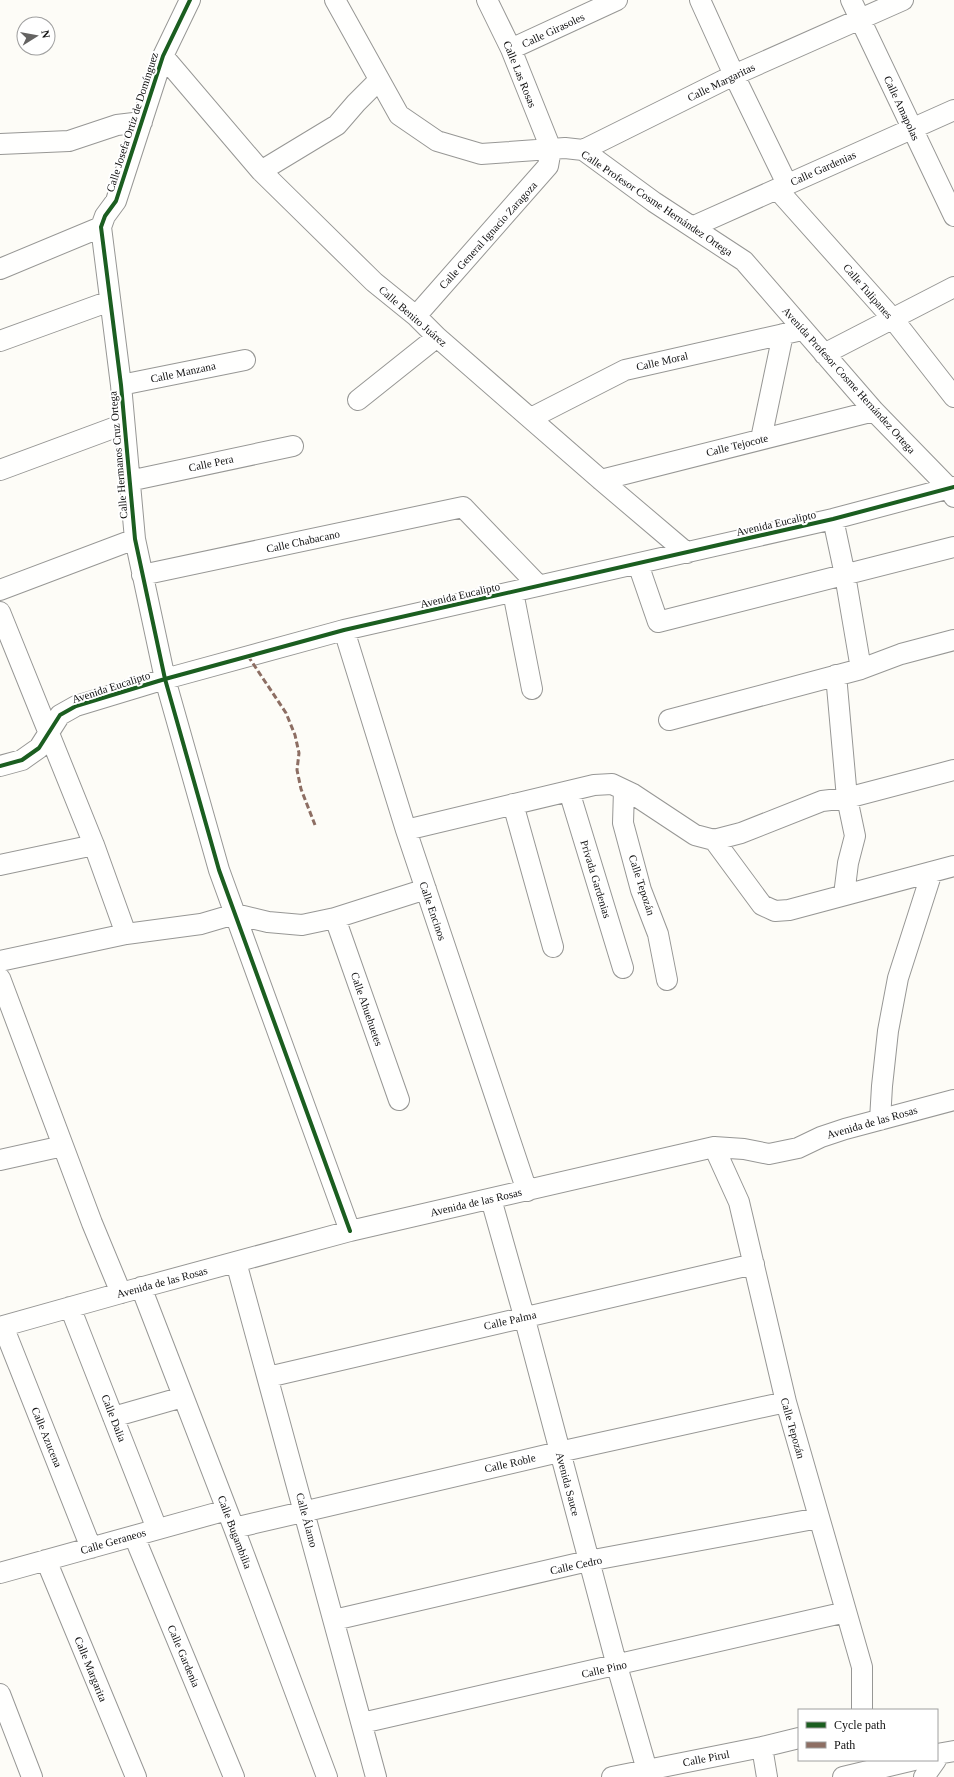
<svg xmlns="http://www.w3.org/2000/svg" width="954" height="1777" font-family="'Times New Roman',serif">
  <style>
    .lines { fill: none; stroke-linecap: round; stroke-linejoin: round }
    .minor-casing { stroke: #979795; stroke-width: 22 }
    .minor { stroke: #fffffe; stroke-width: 20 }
    .quiet { stroke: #8d6e63; stroke-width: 3; stroke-dasharray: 6 3; stroke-linecap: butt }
    .cycleway-casing { stroke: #fff; stroke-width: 6 }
    .cycleway { stroke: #1b5e20; stroke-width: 4 }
    .labels { text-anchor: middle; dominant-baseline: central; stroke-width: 4; stroke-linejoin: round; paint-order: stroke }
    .street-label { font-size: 11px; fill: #111; stroke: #fff }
  </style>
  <rect width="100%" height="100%" fill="#fdfcf7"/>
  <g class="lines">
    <g class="minor-casing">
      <path id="minor" d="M 190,0 L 163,56 L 116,201 L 105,216 L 101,227 L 121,385 L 135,539 L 165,679 L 219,870 L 350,1231
        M 335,0 L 399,115 L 437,141 L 481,154 L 565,148 L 583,150 L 654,202 L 744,261 L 874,411 L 949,488 L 954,497
        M 700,0 L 734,75 L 787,184
        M 851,0 L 954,216
        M 511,49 L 617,0
        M 163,56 L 261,171 L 374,282 L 416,316 L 437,337 L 601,480 L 687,553
        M 0,144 L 69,141 L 117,125 L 142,122
        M 583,150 L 734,75 L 903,0
        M 261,171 L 337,125 L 356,103 L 379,80
        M 777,189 L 893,319 L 954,397
        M 692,227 L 954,110
        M 0,269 L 101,227
        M 416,316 L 548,166 L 551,149 L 511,49 L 487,0
        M 0,341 L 110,301
        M 824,354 L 954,287
        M 121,385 L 245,360
        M 358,400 L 437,337
        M 531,418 L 625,370 L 802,330
        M 761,439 L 783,334
        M 0,470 L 124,424
        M 601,480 L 874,411
        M 129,481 L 293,446
        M 833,519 L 845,575 L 861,669
        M 638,564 L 658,622 L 954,547
        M 142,575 L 463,507 L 539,586
        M 0,590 L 135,539
        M 513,592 L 532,689
        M 0,612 L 94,845 L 126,934
        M 344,630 L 406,830 L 527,1191
        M 836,675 L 847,798 L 855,836 L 848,863 L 844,895
        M 669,720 L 861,669 L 901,654 L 954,640
        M 0,766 L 22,760 L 39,748 L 60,715 L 76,706 L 165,679 L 344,630 L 833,519 L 954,487
        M 624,790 L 623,823 L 641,890 L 658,934 L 667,980
        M 569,791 L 623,968
        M 513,804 L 553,947
        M 406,830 L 594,785 L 612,784 L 633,794 L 695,835 L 714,840 L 741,833 L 822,801 L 847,798 L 954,770
        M 714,840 L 762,905 L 775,911 L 789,910 L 954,866
        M 0,865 L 94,845
        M 335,918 L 399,1100
        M 0,961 L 126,934 L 201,924 L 235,914 L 268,922 L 302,925 L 335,918 L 426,889
        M 0,978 L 92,1223 L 121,1293
        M 880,1120 L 882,1086 L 888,1031 L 898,978 L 932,872
        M 714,1147 L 739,1202 L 786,1402 L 862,1667 L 862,1710
        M 0,1160 L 63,1146
        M 491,1199 L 524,1316 L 617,1666 L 649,1777
        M 236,1262 L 376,1777
        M 141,1287 L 234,1528 L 327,1777
        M 70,1307 L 157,1529
        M 3,1326 L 91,1548
        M 0,1327 L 121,1293 L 350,1231 L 714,1147 L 744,1149 L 769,1154 L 798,1148 L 821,1137 L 845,1129 L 954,1100
        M 268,1377 L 754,1264
        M 113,1417 L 183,1397
        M 234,1528 L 559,1452 L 786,1402
        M 134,1536 L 234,1777
        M 46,1560 L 136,1777
        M 0,1573 L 227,1510
        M 334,1620 L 588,1561 L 819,1518
        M 0,1694 L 32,1777
        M 362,1723 L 846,1612
        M 762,1747 L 767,1777
        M 937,1754 L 954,1751
        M 612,1777 L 762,1747 L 799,1738
        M 843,1777 L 914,1760
        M 924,1777 L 936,1760"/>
    </g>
    <use href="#minor" class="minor"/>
    <path class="quiet" d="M 248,656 L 286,713 L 295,735 L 299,753 L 297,770 L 301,789 L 315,825"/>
    <g class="cycleway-casing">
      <path id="cycleway" d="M 190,0 L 163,56 L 116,201 L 105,216 L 101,227 L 121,385 L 135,539 L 165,679 L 219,870 L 350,1231
        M 0,766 L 22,760 L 39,748 L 60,715 L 76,706 L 165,679 L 344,630 L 833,519 L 954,487"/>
    </g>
    <use href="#cycleway" class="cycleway"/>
  </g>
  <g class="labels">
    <g class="street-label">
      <text transform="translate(553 30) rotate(-25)">Calle Girasoles</text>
      <text transform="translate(520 74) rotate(68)">Calle Las Rosas</text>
      <text transform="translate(721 82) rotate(-26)">Calle Margaritas</text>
      <text transform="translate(902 108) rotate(65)">Calle Amapolas</text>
      <text transform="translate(132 122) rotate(-72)">Calle Josefa Ortiz de Domínguez</text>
      <text transform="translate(823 168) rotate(-24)">Calle Gardenias</text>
      <text transform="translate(657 203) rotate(34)">Calle Profesor Cosme Hernández Ortega</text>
      <text transform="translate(488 235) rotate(-48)">Calle General Ignacio Zaragoza</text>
      <text transform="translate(868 291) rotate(49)">Calle Tulipanes</text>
      <text transform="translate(413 316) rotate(41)">Calle Benito Juárez</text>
      <text transform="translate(662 361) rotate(-13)">Calle Moral</text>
      <text transform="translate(183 372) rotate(-12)">Calle Manzana</text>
      <text transform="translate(849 380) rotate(48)">Avenida Profesor Cosme Hernández Ortega</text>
      <text transform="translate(737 445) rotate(-14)">Calle Tejocote</text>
      <text transform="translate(118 455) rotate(-95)">Calle Hermanos Cruz Ortega</text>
      <text transform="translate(211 463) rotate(-12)">Calle Pera</text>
      <text transform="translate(776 523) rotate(-13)">Avenida Eucalipto</text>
      <text transform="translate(303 541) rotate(-12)">Calle Chabacano</text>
      <text transform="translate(460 595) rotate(-13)">Avenida Eucalipto</text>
      <text transform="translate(111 687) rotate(-18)">Avenida Eucalipto</text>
      <text transform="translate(596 879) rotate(73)">Privada Gardenias</text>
      <text transform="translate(642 885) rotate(72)">Calle Tepozán</text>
      <text transform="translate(433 911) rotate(71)">Calle Encinos</text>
      <text transform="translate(367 1009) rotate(71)">Calle Ahuehuetes</text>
      <text transform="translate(872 1122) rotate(-16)">Avenida de las Rosas</text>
      <text transform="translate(476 1202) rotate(-13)">Avenida de las Rosas</text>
      <text transform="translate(162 1282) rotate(-15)">Avenida de las Rosas</text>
      <text transform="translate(510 1320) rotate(-13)">Calle Palma</text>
      <text transform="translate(114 1418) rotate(69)">Calle Dalia</text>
      <text transform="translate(793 1428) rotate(74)">Calle Tepozán</text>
      <text transform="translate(47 1437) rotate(68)">Calle Azucena</text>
      <text transform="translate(510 1463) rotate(-13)">Calle Roble</text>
      <text transform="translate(568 1484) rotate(75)">Avenida Sauce</text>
      <text transform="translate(307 1520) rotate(75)">Calle Álamo</text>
      <text transform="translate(235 1532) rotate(69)">Calle Bugambilia</text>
      <text transform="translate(113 1541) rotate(-16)">Calle Geraneos</text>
      <text transform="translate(576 1565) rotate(-12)">Calle Cedro</text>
      <text transform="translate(184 1656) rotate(67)">Calle Gardenia</text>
      <text transform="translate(91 1669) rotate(68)">Calle Margarita</text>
      <text transform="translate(604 1669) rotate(-13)">Calle Pino</text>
      <text transform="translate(706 1758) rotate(-11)">Calle Pirul</text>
    </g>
  </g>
  <rect x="798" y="1709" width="140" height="52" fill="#ffffff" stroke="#a0a0a0"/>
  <rect x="806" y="1722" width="20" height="6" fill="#1b5e20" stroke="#a0a0a0"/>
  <text x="834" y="1729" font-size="12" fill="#111111">Cycle path</text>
  <rect x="806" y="1742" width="20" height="6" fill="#8d6e63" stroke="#a0a0a0"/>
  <text x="834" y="1749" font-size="12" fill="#111111">Path</text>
  <g transform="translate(36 36) rotate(79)"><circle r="19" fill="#ffffff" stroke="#a0a0a0"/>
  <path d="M0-3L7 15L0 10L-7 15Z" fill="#646362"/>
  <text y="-6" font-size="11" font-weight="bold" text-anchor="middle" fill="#111111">N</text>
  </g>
</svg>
